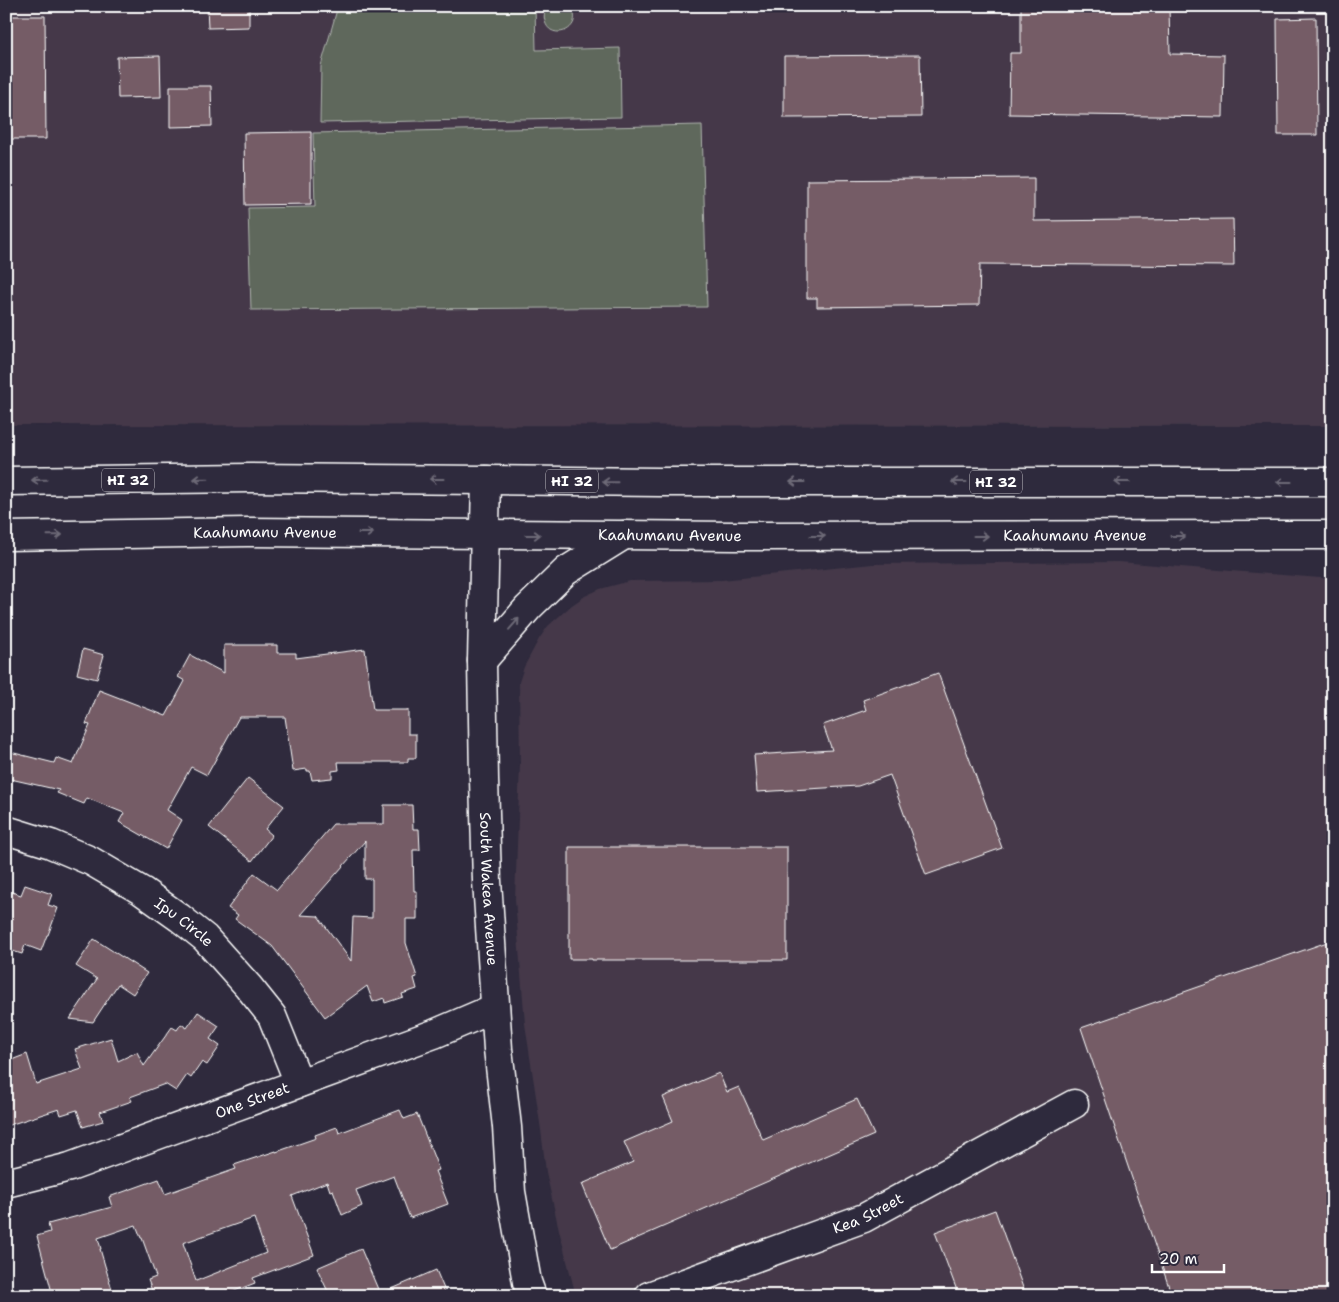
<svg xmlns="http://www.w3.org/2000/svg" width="1339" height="1302" font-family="'Shantell Sans',sans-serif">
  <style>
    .built { fill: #443949 }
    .green { fill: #5f685c; stroke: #afb4ae }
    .building { fill: #745c66; stroke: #fff; fill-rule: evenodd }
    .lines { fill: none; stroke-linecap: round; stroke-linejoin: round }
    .minor-casing { stroke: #fff; stroke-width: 31 }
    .tertiary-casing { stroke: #fff; stroke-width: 31 }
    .primary-casing { stroke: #fff; stroke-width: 31 }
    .minor { stroke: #2f2a3d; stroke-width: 28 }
    .tertiary { stroke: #2f2a3d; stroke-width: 28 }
    .primary { stroke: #2f2a3d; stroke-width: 28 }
    .oneway { stroke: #6d6a77 }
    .labels { text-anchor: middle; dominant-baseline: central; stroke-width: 4.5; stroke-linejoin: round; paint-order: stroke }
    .shield { fill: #2f2a3d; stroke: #c1bfc5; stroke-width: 1 }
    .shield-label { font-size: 14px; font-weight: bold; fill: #fff }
    .street-label { font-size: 15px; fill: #fff; stroke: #2f2a3d }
  </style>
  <rect width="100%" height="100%" fill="#2f2a3d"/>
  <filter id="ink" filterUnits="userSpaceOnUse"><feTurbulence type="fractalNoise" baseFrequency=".02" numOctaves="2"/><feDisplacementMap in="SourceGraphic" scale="10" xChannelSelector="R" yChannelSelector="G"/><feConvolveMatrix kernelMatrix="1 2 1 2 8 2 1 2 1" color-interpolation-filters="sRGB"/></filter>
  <g filter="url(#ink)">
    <path class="built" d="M 6,6 L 1333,6 L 1333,426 L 6,425 Z
      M 1119,562 L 1333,579 L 1333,1296 L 576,1296 L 559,1230 L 546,1172 L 541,1130 L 525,1024 L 515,899 L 520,765 L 519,682 L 524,667 L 539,639 L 548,626 L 572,605 L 585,596 L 600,589 L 630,581 L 722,580 L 872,564 Z"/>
    <path class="green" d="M 338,6 L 535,6 L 536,50 L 620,48 L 621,117 L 320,123 L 321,66 Z
      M 548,6 L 570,6 C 587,29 550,43 545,21 C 543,15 545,11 548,6 Z
      M 702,125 L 707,307 L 251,310 L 248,208 L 315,207 L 313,133 Z"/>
    <path class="building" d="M 207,6 L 249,6 L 249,27 L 208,28 Z
      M 1021,6 L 1169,6 L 1170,54 L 1224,55 L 1223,117 L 1009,114 L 1010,53 L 1021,53 Z
      M 6,16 L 45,16 L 46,139 L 6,139 Z
      M 1316,18 L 1317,135 L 1278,135 L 1277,19 Z
      M 920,55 L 921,117 L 784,118 L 784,56 Z
      M 160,56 L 161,97 L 118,98 L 117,57 Z
      M 170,86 L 211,86 L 212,126 L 170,127 Z
      M 311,132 L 311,204 L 245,205 L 244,133 Z
      M 1034,178 L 1034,221 L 1233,219 L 1234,266 L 980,264 L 979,305 L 817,307 L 817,298 L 807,298 L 807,180 Z
      M 224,645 L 277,645 L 277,653 L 296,653 L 296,658 L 365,649 L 373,710 L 408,710 L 408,734 L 416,734 L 416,758 L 408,758 L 408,762 L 338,762 L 339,770 L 332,771 L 332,778 L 312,780 L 310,771 L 307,771 L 307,769 L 293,771 L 285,717 L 239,717 L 207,775 L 191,767 L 167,810 L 182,820 L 166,849 L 119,822 L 124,813 L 87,798 L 84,804 L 57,793 L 59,790 L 6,778 L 6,751 L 54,763 L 56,758 L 73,764 L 90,725 L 86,724 L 99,690 L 166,716 L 185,681 L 178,677 L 190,655 L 224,673 Z
      M 83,649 L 104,655 L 97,679 L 77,674 Z
      M 938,673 L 1002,848 L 926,875 L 890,775 L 858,786 L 757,792 L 754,755 L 832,750 L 823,725 L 866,710 L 863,700 Z
      M 248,778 L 284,806 L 265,829 L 272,835 L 252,861 L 209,827 Z
      M 384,805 L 412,805 L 413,829 L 419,829 L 420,850 L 413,850 L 414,891 L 417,891 L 417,919 L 406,919 L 406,943 L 417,977 L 414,978 L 417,989 L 402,994 L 403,997 L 385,1003 L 384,998 L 373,1002 L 367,986 L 325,1017 L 272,946 L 235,919 L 238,915 L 228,908 L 254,873 L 277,890 L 333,824 L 384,824 ZM 365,841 L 365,879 L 372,879 L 372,918 L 353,917 L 351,961 L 318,916 L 300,915 Z
      M 569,847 L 787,847 L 787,960 L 592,960 L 592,959 L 569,959 Z
      M 25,885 L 52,894 L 48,905 L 58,908 L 48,935 L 47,935 L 41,951 L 25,945 L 22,954 L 6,949 L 6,890 L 21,895 Z
      M 94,939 L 147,973 L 133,994 L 118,984 L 93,1022 L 70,1019 L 97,979 L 76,966 Z
      M 1333,940 L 1333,1296 L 1172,1296 L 1081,1028 Z
      M 198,1012 L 219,1026 L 210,1039 L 220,1046 L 207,1065 L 202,1062 L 191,1078 L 187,1075 L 176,1091 L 165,1084 L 130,1097 L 132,1101 L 100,1112 L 103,1121 L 83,1127 L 77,1110 L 61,1115 L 59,1109 L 6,1126 L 6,1071 L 14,1059 L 27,1054 L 36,1084 L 82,1069 L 75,1049 L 111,1038 L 118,1061 L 137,1052 L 144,1066 L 172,1027 L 177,1030 L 181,1024 L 187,1028 Z
      M 719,1073 L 727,1092 L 739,1087 L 763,1140 L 857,1099 L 874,1135 L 610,1250 L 582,1184 L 633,1162 L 624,1142 L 673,1121 L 663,1097 Z
      M 400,1110 L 404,1119 L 417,1114 L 439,1170 L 435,1171 L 448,1204 L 410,1218 L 394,1176 L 356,1190 L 362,1206 L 342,1215 L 333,1190 L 330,1191 L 327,1182 L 292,1196 L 314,1255 L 253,1278 L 255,1283 L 222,1296 L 154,1296 L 148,1280 L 156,1277 L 142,1238 L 141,1238 L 136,1225 L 98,1238 L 101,1249 L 100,1249 L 114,1296 L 53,1296 L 37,1236 L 50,1232 L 48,1224 L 112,1207 L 109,1197 L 159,1179 L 165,1194 L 236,1169 L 234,1165 L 276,1151 L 276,1152 L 316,1138 L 315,1135 L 337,1127 L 339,1133 ZM 254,1218 L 266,1253 L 196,1281 L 183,1243 Z
      M 995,1210 L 1026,1296 L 959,1296 L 935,1232 Z
      M 361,1249 L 380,1294 L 436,1270 L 447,1296 L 330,1296 L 317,1268 Z"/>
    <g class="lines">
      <g class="minor-casing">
        <g id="minor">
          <path id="s1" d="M 6,830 L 51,844 L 91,861 L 142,891 L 180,918 L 205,938 L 248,986 L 272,1016 L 299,1083"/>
          <path id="s2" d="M 6,1183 L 70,1167 L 434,1034 L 495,1008"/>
          <path id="s3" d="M 649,1296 L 864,1218 L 1074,1104"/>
        </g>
      </g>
      <g class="tertiary-casing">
        <g id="tertiary">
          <path id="s4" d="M 486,480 L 482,661 L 484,779 L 487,881 L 498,1049 L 507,1127 L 511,1192 L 527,1282 L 532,1296"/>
        </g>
      </g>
      <g class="primary-casing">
        <g id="primary">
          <path d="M 6,481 L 250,478 L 486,480 L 659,482 L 1333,482"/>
          <path id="s5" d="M 6,536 L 247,532 L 735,536 L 1333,535"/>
          <path d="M 482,661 L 528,608 L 566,571 L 624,535"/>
        </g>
      </g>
      <use href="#minor" class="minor"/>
      <use href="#tertiary" class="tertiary"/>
      <use href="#primary" class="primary"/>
    </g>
    <defs><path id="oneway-shaft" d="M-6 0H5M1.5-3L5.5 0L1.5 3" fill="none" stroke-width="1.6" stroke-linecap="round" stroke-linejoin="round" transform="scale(1.25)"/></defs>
    <g class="oneway">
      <use href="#oneway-shaft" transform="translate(201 479) rotate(179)"/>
      <use href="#oneway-shaft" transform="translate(437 479) rotate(-180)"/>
      <use href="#oneway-shaft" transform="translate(39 480) rotate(179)"/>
      <use href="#oneway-shaft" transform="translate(610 482) rotate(-179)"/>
      <use href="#oneway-shaft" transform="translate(797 482) rotate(180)"/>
      <use href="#oneway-shaft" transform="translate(959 482) rotate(180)"/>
      <use href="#oneway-shaft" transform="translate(1122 482) rotate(180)"/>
      <use href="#oneway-shaft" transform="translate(1284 482) rotate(180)"/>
      <use href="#oneway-shaft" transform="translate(366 533)"/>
      <use href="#oneway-shaft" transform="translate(55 535) rotate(-1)"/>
      <use href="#oneway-shaft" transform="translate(533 535)"/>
      <use href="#oneway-shaft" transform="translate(818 536)"/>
      <use href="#oneway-shaft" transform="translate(981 536)"/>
      <use href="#oneway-shaft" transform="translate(1178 536)"/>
      <use href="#oneway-shaft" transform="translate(514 624) rotate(-49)"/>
    </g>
  </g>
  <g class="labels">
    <g class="shield">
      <rect x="102" y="468.5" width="52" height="23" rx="4"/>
      <rect x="546" y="469.5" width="52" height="23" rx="4"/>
      <rect x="970" y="470.5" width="52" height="23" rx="4"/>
    </g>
    <g class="shield-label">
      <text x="128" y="480">HI 32</text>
      <text x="572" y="481">HI 32</text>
      <text x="996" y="482">HI 32</text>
    </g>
    <g class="street-label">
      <text stroke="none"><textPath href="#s5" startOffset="259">Kaahumanu Avenue</textPath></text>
      <text stroke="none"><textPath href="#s5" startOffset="664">Kaahumanu Avenue</textPath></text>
      <text stroke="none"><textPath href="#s5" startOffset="1069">Kaahumanu Avenue</textPath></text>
      <text stroke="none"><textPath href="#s4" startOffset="409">South Wakea Avenue</textPath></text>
      <text stroke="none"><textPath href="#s1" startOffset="202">Ipu Circle</textPath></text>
      <text stroke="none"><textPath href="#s2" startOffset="260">One Street</textPath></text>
      <text stroke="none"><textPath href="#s3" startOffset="234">Kea Street</textPath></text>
    </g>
  </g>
  <rect width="1339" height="1302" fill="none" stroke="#2f2a3d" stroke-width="25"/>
  <rect x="12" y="12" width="1314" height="1277" fill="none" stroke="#fff" stroke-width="2" filter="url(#ink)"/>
  <path d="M1152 1264v8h72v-8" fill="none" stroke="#ffffff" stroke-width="2.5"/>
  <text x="1159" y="1264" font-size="15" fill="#ffffff" stroke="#2f2a3d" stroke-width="4" paint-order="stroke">20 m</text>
</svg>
